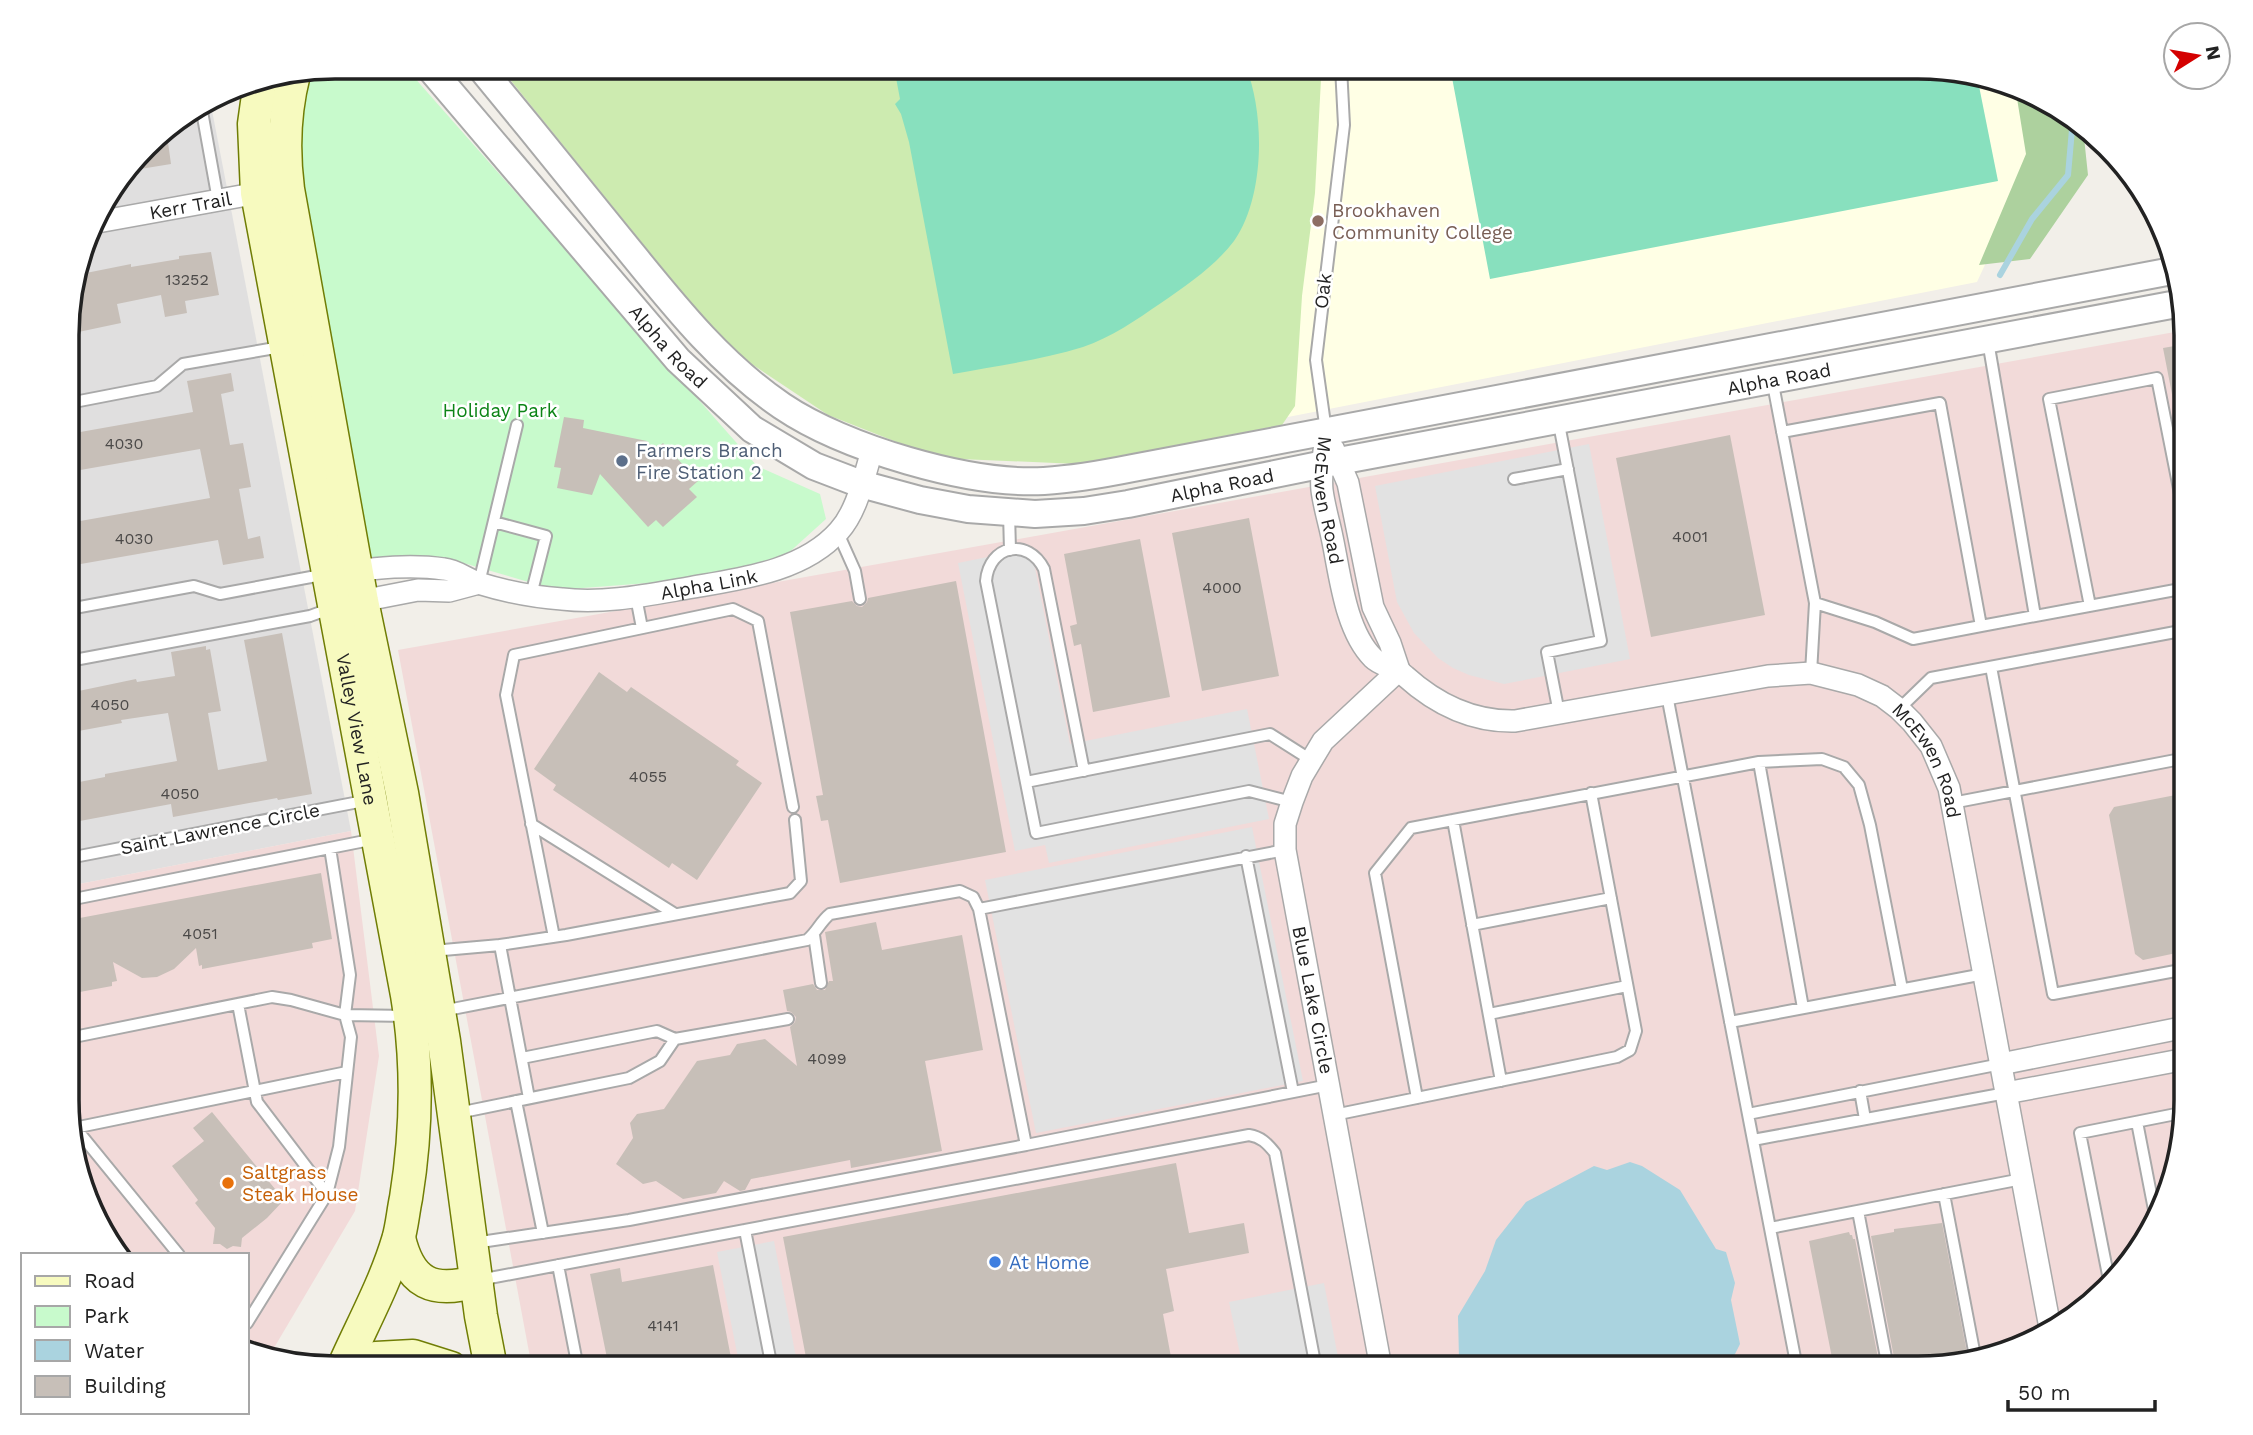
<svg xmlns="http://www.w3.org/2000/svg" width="2253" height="1435" font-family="'Work Sans',sans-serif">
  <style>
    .residential { fill: #e0dfdf }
    .commercial { fill: #f2dad9 }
    .education { fill: #ffffe5 }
    .grass { fill: #cdebb0 }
    .forest { fill: #add19e }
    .park { fill: #c8facc }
    .pitch { fill: #88e0be }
    .parking { fill: #e2e2e2 }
    .water { fill: #aad3df }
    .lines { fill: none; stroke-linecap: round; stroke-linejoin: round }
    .stream { stroke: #aad3df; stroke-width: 6 }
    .building { fill: #c7bfb8 }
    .service-casing { stroke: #a9a9a9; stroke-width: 14 }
    .minor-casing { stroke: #a9a9a9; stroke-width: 24 }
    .tertiary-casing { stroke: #a9a9a9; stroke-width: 30 }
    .secondary-casing { stroke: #707d05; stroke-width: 35 }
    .service { stroke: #fff; stroke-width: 10 }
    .minor { stroke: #fff; stroke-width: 21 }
    .tertiary { stroke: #fff; stroke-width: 26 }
    .secondary { stroke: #f7fabf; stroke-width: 32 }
    .education-dot { fill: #8d6e63; stroke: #fff; stroke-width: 2.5 }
    .service-dot { fill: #5c6f8a; stroke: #fff; stroke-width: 2.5 }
    .food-dot { fill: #e8710a; stroke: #fff; stroke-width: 2.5 }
    .shop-dot { fill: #3f7fe0; stroke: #fff; stroke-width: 2.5 }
    .labels { text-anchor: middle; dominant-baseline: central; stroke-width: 5; stroke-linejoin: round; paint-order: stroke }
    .number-label { font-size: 16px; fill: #4b4948 }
    .street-label { font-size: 19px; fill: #222; stroke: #fff }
    .education-label { font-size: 19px; fill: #785e54; stroke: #fff; text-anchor: start }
    .park-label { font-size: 19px; fill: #0c8416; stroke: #fff }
    .service-label { font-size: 19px; fill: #4e5e75; stroke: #fff; text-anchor: start }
    .food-label { font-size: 19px; fill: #c56008; stroke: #fff; text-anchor: start }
    .shop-label { font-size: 19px; fill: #366cbe; stroke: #fff; text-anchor: start }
    .rim { fill: none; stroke: #222; stroke-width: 3.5 }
  </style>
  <rect width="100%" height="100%" fill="#f2efe9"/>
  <path class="residential" d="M 210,100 L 351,831 L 69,886 L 69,300 L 94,215 L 157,133 Z"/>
  <path class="commercial" d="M 2186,330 L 2186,1118 L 2172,1186 L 2142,1249 L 2052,1333 L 1936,1368 L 532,1368 L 398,650 Z
    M 351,831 L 379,1056 L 355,1211 L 268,1358 L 249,1354 L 247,1354 L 247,1255 L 132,1255 L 91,1202 L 69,1135 L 69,886 Z"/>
  <path class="education" d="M 505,67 L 1919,67 L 2004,81 L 2028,92 L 2036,154 L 1977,282 L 1064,461 Z"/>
  <path class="grass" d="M 500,67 L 1318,67 L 1321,79 L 1315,193 L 1302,296 L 1295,406 L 1282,425 L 1078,464 L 937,458 L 828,415 L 726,347 Z"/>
  <path class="forest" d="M 2015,86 L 2067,111 L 2083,128 L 2088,175 L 2030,259 L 1979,265 L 2026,154 Z"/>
  <path class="park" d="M 334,67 L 405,67 L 757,466 L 820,494 L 826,519 L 784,557 L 675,581 L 556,590 L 446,558 L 368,560 L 296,159 L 299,101 L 312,71 Z"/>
  <path class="pitch" d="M 894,67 L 1246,67 C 1265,115 1265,197 1234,241 C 1215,266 1187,285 1161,303 C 1136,320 1112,337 1083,347 C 1041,360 995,366 953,374 L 909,142 L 901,114 L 895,104 L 900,99 Z
    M 1450,67 L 1919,67 L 1977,76 L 1998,181 L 1490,279 Z"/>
  <path class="parking" d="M 1589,444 L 1630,659 L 1504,684 L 1469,675 L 1453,668 L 1438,658 L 1414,633 L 1397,602 L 1375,486 Z
    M 1031,548 L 1070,744 L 1247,709 L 1269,819 L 1049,863 L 1045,845 L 1015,851 L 958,563 Z
    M 1252,827 L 1303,1081 L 1036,1133 L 985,880 Z
    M 774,1241 L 798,1368 L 740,1368 L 717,1252 Z
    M 1324,1283 L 1340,1368 L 1243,1368 L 1229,1302 Z"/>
  <path class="water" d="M 1630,1162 L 1642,1166 L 1680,1190 L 1716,1249 L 1726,1252 L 1735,1283 L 1731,1300 L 1740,1344 L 1734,1356 L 1724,1368 L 1461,1368 L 1459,1359 L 1458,1316 L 1485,1271 L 1496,1240 L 1526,1202 L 1594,1166 L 1607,1170 Z"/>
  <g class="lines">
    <path class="stream" d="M 2000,275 L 2032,219 L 2068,175 L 2073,118"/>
  </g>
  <path class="building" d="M 166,128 L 171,164 L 128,171 L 157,133 Z
    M 211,252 L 219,295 L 185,301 L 187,313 L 165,317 L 161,295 L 117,304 L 121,323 L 69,334 L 69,300 L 76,275 L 131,264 L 131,267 L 179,259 L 179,256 Z
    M 2186,344 L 2186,424 L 2178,425 L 2163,348 Z
    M 231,373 L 234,391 L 221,394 L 230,445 L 243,443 L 251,487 L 239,489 L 248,539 L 260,536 L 264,558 L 223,565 L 218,540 L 75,565 L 69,523 L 210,498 L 200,449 L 69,472 L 69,434 L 193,412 L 187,381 Z
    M 564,417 L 584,420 L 583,428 L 647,441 L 655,450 L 663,443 L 698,481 L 689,489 L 697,497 L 663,527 L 656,520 L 648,527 L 600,474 L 592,495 L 557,488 L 561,468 L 554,467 Z
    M 1730,435 L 1765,615 L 1651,637 L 1616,458 Z
    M 1249,518 L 1279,676 L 1202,691 L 1172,533 Z
    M 1140,539 L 1170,697 L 1093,712 L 1081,644 L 1074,646 L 1070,626 L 1077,624 L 1064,554 Z
    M 956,581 L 1006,852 L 840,883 L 828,820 L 821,821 L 816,796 L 823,795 L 790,612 L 852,601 L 857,606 L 862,607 L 867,602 L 868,598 Z
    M 282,633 L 312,794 L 278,800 L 277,798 L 173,817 L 171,804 L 69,823 L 69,784 L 105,777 L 105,774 L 177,761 L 168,713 L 121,720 L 122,723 L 73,732 L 73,726 L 69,727 L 69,693 L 136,679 L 137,682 L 175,676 L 171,652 L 206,646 L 206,650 L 210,649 L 221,711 L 208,713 L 218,770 L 267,761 L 244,640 Z
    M 599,672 L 627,692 L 631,687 L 739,761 L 736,765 L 762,783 L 697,880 L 672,863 L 669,868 L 553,790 L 556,785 L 534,769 Z
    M 2186,793 L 2186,951 L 2143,960 L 2135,954 L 2109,815 L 2114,807 Z
    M 321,873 L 332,939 L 312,943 L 313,948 L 202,969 L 202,965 L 199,966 L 196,948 L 174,969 L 157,977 L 142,978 L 113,962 L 117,981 L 112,982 L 112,986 L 69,994 L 69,920 Z
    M 876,922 L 882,950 L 962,935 L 983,1050 L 925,1061 L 942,1151 L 851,1168 L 850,1160 L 751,1179 L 745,1190 L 740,1191 L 724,1181 L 716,1193 L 683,1199 L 656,1181 L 643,1184 L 616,1164 L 633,1138 L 630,1123 L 637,1114 L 664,1109 L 697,1061 L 730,1055 L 737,1044 L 765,1039 L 797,1066 L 790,1027 L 795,1022 L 796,1017 L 791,1012 L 787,1011 L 783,990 L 813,984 L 817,990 L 825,990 L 829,981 L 833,981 L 825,932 Z
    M 212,1112 L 284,1200 L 267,1218 L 242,1238 L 241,1247 L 233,1246 L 227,1249 L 220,1244 L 213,1244 L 215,1228 L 195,1203 L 198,1200 L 172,1166 L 204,1141 L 193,1128 Z
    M 1176,1163 L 1189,1233 L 1244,1223 L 1249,1253 L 1166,1269 L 1174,1311 L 1163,1314 L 1173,1368 L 808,1368 L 783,1237 Z
    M 1942,1223 L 1968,1358 L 1936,1368 L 1896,1368 L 1871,1236 L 1894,1232 L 1894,1229 Z
    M 1849,1232 L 1850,1235 L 1852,1235 L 1853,1239 L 1855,1239 L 1880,1368 L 1834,1368 L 1809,1241 Z
    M 713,1265 L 733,1368 L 609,1368 L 590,1274 L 620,1268 L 622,1282 Z"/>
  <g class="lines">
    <g class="service-casing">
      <path id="service" d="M 201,106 L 218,200
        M 1988,341 L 2035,616
        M 1772,379 L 1815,603 L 1811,673
        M 69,403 L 157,386 L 183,364 L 281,347
        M 1558,419 L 1601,641 L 1547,652 L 1559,713
        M 1326,431 L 1316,360 L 1344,125 L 1341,67
        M 1782,432 L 1940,403 L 1981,626 L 2186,588
        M 1514,479 L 1568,469
        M 1009,513 L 1010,550
        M 494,522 L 546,536 L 531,595
        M 838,533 L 855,571 L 860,599
        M 479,583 L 517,425
        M 636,597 L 642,628
        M 1815,603 L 1875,622 L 1913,639 L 1981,626
        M 2090,606 L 2049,399 L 2157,378 L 2186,524
        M 69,609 L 194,586 L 220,594 L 327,574
        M 69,661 L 310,616 L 332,608
        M 1991,667 L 2053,994 L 2186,969
        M 1667,695 L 1797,1368
        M 1899,709 L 1931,678 L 2186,630
        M 1759,762 L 1803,1008
        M 1084,771 L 1044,569 C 1028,537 989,545 986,581 L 1036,833 L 1249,791 L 1292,802
        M 1026,782 L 1270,734 L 1311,760
        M 1952,803 L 2186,758
        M 1453,820 L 1501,1081
        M 531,824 L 675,914
        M 1246,856 L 1293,1092
        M 69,858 L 369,800
        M 69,900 L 375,839
        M 979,909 L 1285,850
        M 1472,925 L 1611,898
        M 814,935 L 821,983
        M 554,937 L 506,695 L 514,655 L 733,609 L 758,621 L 793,807
        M 500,945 L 529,1098
        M 432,951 L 500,945 L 566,935 L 790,893 L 801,881 L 795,820
        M 238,1004 L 257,1102 L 327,1194
        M 442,1011 L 807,940 C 817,932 820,922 830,914 L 960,891 L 973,897 L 979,909 L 1026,1145 L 1329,1085
        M 1489,1014 L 1627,986
        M 1730,1022 L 1984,974
        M 69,1038 L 272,997 L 291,1000 L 345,1015 L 350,975 L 330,848
        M 522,1058 L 657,1031 L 675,1039
        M 1860,1091 L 1865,1119
        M 1417,1098 L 1375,873 L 1411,828 L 1759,762 L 1822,759 L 1844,767 L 1859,785 L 1870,825 L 1902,989
        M 516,1101 L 543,1233
        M 458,1113 L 629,1078 L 660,1061 L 675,1039 L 788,1019
        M 1748,1114 L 2001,1064
        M 1334,1115 L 1617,1057 L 1630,1050 L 1636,1031 L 1591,793
        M 69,1120 L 179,1255
        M 2137,1122 L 2156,1220
        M 74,1128 L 347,1072
        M 1753,1140 L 2006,1093
        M 1944,1194 L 1975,1356
        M 1858,1211 L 1888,1368
        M 1770,1228 L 2022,1179
        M 745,1230 L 772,1368
        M 474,1243 L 629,1220 L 1026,1145
        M 558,1265 L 578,1368
        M 479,1280 L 1249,1135 C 1261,1137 1267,1143 1275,1153 L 1316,1368
        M 2109,1280 L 2080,1133 L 2186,1112
        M 247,1323 L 327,1194 L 339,1147 L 351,1037 L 345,1015 L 408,1016"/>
    </g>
    <g class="minor-casing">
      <g id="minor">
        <path id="s1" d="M 92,223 L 269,191"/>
        <path id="s2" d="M 1326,431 C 1325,450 1320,472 1322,490 C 1324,506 1329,522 1332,537 C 1340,574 1345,630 1373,658 C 1381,666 1396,667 1405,676 C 1436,704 1473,722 1515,721 L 1768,676 L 1811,673 L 1858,685 L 1882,696 L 1899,709 L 1912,722 L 1931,746 L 1949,788 L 2051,1333"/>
        <path d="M 1333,448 L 1348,483 L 1373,607 L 1390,643 L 1399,670"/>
        <path id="s3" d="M 344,572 C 376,568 411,564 444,569 C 456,570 467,579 478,583 C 504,591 534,597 562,599 C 604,604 647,595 688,588 C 739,579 803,572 839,531 C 858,510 864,475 873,448"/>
        <path d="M 351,603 L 418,590 L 449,591 L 479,583"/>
        <path d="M 2001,1064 L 2186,1027"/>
        <path d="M 2006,1093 L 2186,1059"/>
        <path d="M 1381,1368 L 1285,850 L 1285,824 L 1292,802 L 1302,776 L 1323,741 L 1399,670"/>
      </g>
    </g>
    <g class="tertiary-casing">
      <g id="tertiary">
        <path id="s4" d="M 429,67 L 678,360 L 752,429 L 814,466 L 861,484 L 920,500 L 968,509 L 1035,514 L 1084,511 L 1128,504 L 1339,461 L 2182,303"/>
        <path d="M 480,67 C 527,124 574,182 620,239 C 669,299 717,362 782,406 C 844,448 969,485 1044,481 C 1074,479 1103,474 1133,468 L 2172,271"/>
      </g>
    </g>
    <g class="secondary-casing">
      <g id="secondary">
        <path d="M 294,74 C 284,113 283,150 288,189 L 362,601 L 402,793 L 444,1041 L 481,1316 L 491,1368"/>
        <path id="s5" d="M 260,81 L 254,124 L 257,193 L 407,995 C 418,1063 417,1130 406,1198 C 403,1212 402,1227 398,1240 C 385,1284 361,1327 343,1368"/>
        <path d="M 399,1238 C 410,1284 433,1294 477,1281"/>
        <path d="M 348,1368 L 376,1358 L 413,1356 L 451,1368"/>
      </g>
    </g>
    <use href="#service" class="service"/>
    <use href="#minor" class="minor"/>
    <use href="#tertiary" class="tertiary"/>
    <use href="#secondary" class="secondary"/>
  </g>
  <circle class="education-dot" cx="1318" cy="221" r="7"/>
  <circle class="service-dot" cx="622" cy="461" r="7"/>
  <circle class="food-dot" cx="228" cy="1183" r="7"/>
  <circle class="shop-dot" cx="995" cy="1262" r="7"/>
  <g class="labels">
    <g class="number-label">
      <text x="187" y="279">13252</text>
      <text x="124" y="443">4030</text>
      <text x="1690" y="536">4001</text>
      <text x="134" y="538">4030</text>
      <text x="1222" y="587">4000</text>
      <text x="110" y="704">4050</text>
      <text x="648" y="776">4055</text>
      <text x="180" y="793">4050</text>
      <text x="200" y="933">4051</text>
      <text x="827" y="1058">4099</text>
      <text x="663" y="1325">4141</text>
    </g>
    <g class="street-label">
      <text stroke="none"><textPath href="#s1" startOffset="100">Kerr Trail</textPath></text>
      <text transform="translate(1323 291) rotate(-83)">Oak</text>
      <text stroke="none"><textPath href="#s4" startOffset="368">Alpha Road</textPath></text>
      <text stroke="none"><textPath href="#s4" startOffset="1542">Alpha Road</textPath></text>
      <text stroke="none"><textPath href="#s4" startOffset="975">Alpha Road</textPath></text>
      <text stroke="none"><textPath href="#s2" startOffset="70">McEwen Road</textPath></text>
      <text stroke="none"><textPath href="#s3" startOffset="371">Alpha Link</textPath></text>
      <text stroke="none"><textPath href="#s5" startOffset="658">Valley View Lane</textPath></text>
      <text stroke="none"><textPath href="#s2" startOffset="852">McEwen Road</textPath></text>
      <text transform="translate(220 829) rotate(-11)">Saint Lawrence Circle</text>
      <text transform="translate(1313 1000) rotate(79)">Blue Lake Circle</text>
    </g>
    <g class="education-label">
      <text x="1332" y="210">Brookhaven<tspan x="1332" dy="22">Community College</tspan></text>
    </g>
    <g class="park-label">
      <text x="500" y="410">Holiday Park</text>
    </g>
    <g class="service-label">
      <text x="636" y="450">Farmers Branch<tspan x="636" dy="22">Fire Station 2</tspan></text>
    </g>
    <g class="food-label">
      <text x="242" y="1172">Saltgrass<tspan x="242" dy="22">Steak House</tspan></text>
    </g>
    <g class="shop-label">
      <text x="1009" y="1262">At Home</text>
    </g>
  </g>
  <path d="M0 0H2253V1435H0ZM335 79H1918A256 256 0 0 1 2174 335V1100A256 256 0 0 1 1918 1356H335A256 256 0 0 1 79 1100V335A256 256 0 0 1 335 79Z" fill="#fff" fill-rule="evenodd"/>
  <path class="rim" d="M335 79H1918A256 256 0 0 1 2174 335V1100A256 256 0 0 1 1918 1356H335A256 256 0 0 1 79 1100V335A256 256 0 0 1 335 79Z"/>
  <rect x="21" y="1253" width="228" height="161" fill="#ffffff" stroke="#a7a7a7" stroke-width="2"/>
  <rect x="35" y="1276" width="35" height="10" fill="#f7fabf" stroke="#a7a7a7" stroke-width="2"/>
  <text x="84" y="1288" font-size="21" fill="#222222">Road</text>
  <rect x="35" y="1306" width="35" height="21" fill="#c8facc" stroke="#a7a7a7" stroke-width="2"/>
  <text x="84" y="1323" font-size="21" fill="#222222">Park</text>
  <rect x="35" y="1340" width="35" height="21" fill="#aad3df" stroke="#a7a7a7" stroke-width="2"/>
  <text x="84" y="1358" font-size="21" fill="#222222">Water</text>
  <rect x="35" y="1376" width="35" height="21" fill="#c7bfb8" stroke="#a7a7a7" stroke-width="2"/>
  <text x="84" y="1393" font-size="21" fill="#222222">Building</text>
  <g transform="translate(2197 56) rotate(79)"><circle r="33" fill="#ffffff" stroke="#a7a7a7" stroke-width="2"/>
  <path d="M0-5L12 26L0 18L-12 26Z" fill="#d40000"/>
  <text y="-10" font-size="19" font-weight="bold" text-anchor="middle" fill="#222222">N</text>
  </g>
  <path d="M2008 1400v10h147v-10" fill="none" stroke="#222222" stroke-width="3.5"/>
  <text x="2018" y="1400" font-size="21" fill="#222222" stroke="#ffffff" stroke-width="5" paint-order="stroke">50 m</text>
</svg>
